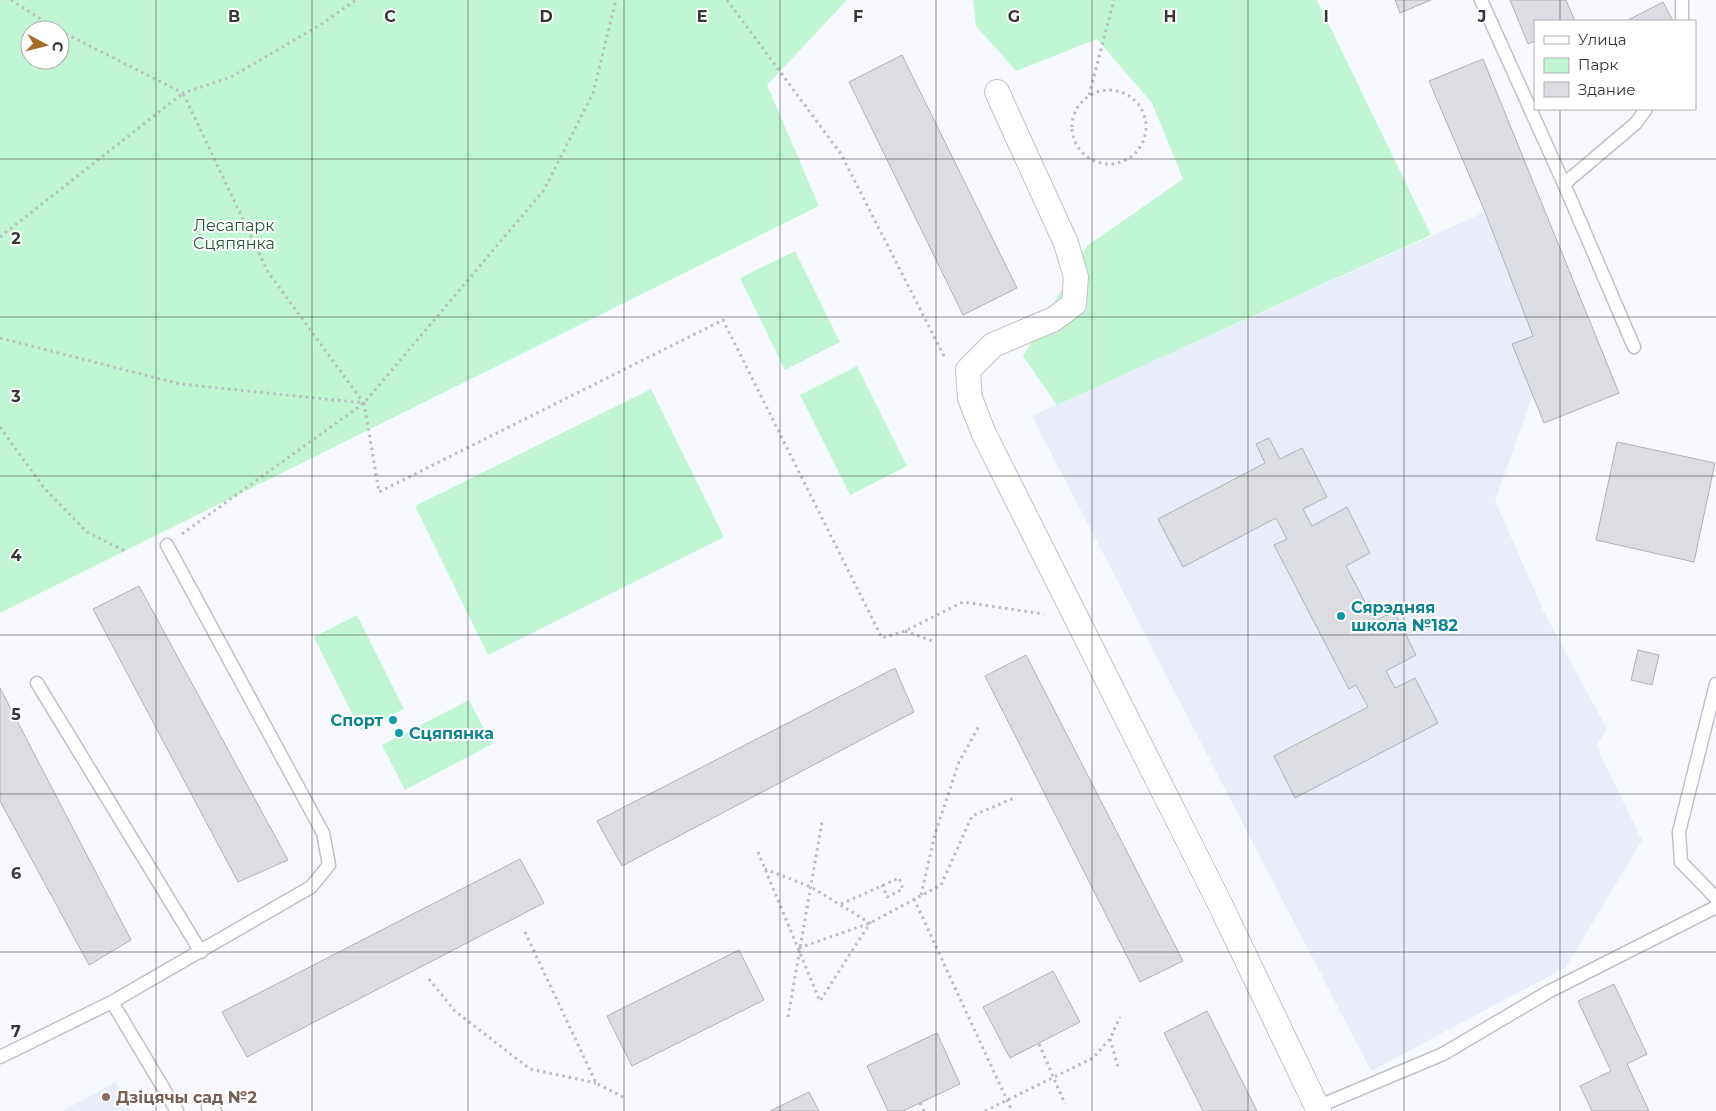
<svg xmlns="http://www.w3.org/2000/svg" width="1716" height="1111" font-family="Montserrat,sans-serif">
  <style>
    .built { fill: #e9edfb }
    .green { fill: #c1f6d5; fill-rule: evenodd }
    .building { fill: #dbdde3; stroke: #afb1b7 }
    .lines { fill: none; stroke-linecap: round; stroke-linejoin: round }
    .service-casing { stroke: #bfc1c7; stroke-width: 15 }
    .minor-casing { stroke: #bfc1c7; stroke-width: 26 }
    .path { stroke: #babcc0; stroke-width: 3; stroke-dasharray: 2.5 4; stroke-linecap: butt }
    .service { stroke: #fff; stroke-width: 12 }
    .minor { stroke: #fff; stroke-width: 24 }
    .grid { fill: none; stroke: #363739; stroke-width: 1; stroke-opacity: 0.55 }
    .culture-dot { fill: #0f9aa8; stroke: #fff; stroke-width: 2 }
    .education-dot { fill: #8d6e63; stroke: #fff; stroke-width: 2 }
    .labels { text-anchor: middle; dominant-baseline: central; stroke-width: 4; stroke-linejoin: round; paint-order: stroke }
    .park-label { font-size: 16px; fill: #20583b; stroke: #fff }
    .culture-label { font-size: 16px; font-weight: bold; fill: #0d838f; stroke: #fff; text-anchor: start }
    .education-label { font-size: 16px; font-weight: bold; fill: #785e54; stroke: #fff; text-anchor: start }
    .grid-label { font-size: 16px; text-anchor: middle; font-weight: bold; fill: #363739; stroke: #fff; stroke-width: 4; stroke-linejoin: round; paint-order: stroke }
  </style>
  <rect width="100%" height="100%" fill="#f7f9ff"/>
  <path class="built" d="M 1485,212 L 1533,336 L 1512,344 L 1533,395 L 1495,501 L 1544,612 L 1607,729 L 1596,746 L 1642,840 L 1566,967 L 1371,1071 L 1032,416 Z
    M 116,1082 L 131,1111 L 62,1111 Z"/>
  <path class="green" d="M 0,0 L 847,0 L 767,85 L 819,206 L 0,613 ZM 30,30 L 60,30 L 60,60 L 30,60 Z
    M 973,0 L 1317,0 L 1431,235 L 1057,405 L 1023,356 L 1087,246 L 1183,179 L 1152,103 L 1097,39 L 1016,71 L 976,26 Z
    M 795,251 L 840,342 L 785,370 L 740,278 Z
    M 857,366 L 907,466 L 850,495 L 800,395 Z
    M 651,389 L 724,537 L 488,655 L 415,506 Z
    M 357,615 L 404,709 L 360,730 L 314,637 Z
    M 469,700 L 492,744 L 405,790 L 382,745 Z"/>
  <path class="building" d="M 1395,0 L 1431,0 L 1400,13 Z
    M 1510,0 L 1566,0 L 1575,21 L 1535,21 L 1535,41 L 1528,44 Z
    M 1663,2 L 1673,21 L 1629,21 L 1628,20 Z
    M 902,55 L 1017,288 L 963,315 L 849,82 Z
    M 1483,59 L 1619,393 L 1544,423 L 1512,344 L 1533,336 L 1485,212 L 1429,81 Z
    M 1269,438 L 1280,459 L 1302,448 L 1327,497 L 1303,509 L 1312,526 L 1347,507 L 1370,553 L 1346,566 L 1375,621 L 1394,611 L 1416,655 L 1386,671 L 1395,688 L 1415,678 L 1438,723 L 1295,798 L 1274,756 L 1368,707 L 1356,685 L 1349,689 L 1274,545 L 1287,539 L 1276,518 L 1183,567 L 1158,519 L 1265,463 L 1256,444 Z
    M 1617,442 L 1715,463 L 1694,562 L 1596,540 Z
    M 139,586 L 288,860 L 238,882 L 93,609 Z
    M 1638,650 L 1659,655 L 1652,685 L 1631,680 Z
    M 1026,655 L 1183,961 L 1140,982 L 985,676 Z
    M 895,668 L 914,712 L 622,866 L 597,821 Z
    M 0,688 L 131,940 L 89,965 L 0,801 Z
    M 520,859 L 544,903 L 247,1057 L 222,1012 Z
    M 739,950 L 764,1000 L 632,1066 L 607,1016 Z
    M 1053,971 L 1080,1022 L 1010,1058 L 983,1007 Z
    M 1614,984 L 1647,1054 L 1627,1064 L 1649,1111 L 1592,1111 L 1580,1086 L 1611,1071 L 1578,1001 Z
    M 1207,1011 L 1257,1111 L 1203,1111 L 1164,1033 Z
    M 937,1033 L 960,1084 L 903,1111 L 888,1111 L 867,1066 Z
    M 809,1092 L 819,1111 L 770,1111 Z"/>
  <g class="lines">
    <g class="service-casing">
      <path id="service" d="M 1481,0 L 1564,184 L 1634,347
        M 1682,21 L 1682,0
        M 1564,184 L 1636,123 L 1646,109
        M 167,545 L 323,833 L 329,865 L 311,887 L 112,1002 L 177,1111
        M 37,683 L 201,952
        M 1716,684 L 1679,832 L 1681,862 L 1716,898
        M 0,1057 L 112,1002
        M 208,1107 L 215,1111
        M 1317,1107 L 1443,1054 L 1548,992 L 1716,907"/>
    </g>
    <g class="minor-casing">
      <path id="minor" d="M 997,92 L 1066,243 L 1076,277 L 1074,304 L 1054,319 L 993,345 L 968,370 L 970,398 L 984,434 L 1219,902 L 1319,1111"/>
    </g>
    <path class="path" d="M 11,0 L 58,30
      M 727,0 L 841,154 L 945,358
      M 60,31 L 183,93 L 231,77 L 320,25 L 356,0
      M1072 127a37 37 0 1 1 74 0a37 37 0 1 1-74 0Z
      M 1089,95 L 1114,0
      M 0,237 L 183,93 L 268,272 L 363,402
      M 0,338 L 180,384 L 364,403 L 379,492 L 723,320 L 882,638 L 905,631 L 963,602 L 1044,614
      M 0,427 L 44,488 L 87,532 L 125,551
      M 182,534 L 364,403 L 544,190 L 593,93 L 616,0
      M 905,631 L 935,642
      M 758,852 L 820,1001 L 870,923 L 811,887 L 765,869
      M 921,895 L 935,834 L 959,762 L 979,726
      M 914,899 L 1012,1111
      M 841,904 L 899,878 L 903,889 L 887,897 L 882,885
      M 525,932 L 596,1083 L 625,1098
      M 799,948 L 870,923 L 941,885 L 972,816 L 1014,798
      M 429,979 L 455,1011 L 530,1069 L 596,1083
      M 788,1017 L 822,822
      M 1110,1039 L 1118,1067
      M 1039,1044 L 1065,1104
      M 920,1103 L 924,1111
      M 985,1111 L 1093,1058 L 1110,1039 L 1120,1017"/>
    <use href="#service" class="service"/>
    <use href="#minor" class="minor"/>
  </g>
  <path class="grid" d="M 156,0 L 156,1111M 312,0 L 312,1111M 468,0 L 468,1111M 624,0 L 624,1111M 780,0 L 780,1111M 936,0 L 936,1111M 1092,0 L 1092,1111M 1248,0 L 1248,1111M 1404,0 L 1404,1111M 1560,0 L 1560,21M 1560,109 L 1560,1111M 0,159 L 1716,159M 0,317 L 1716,317M 0,476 L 1716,476M 0,635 L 1716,635M 0,794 L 1716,794M 0,952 L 1716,952"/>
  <g class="culture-dot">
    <circle cx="1341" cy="616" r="5"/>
    <circle cx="393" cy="720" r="5"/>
    <circle cx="399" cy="733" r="5"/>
  </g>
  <circle class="education-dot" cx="106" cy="1097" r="5"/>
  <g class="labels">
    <g class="park-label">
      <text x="234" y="225">Лесапарк<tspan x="234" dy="18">Сцяпянка</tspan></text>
    </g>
    <g class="culture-label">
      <text x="1351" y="607">Сярэдняя<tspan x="1351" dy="18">школа №182</tspan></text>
      <text x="383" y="720" text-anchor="end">Спорт</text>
      <text x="409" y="733">Сцяпянка</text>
    </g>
    <g class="education-label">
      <text x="116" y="1097">Дзіцячы сад №2</text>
    </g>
  </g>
  <g class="grid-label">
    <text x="234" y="22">B</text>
    <text x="390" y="22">C</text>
    <text x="546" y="22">D</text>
    <text x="702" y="22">E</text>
    <text x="858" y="22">F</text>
    <text x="1014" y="22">G</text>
    <text x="1170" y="22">H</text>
    <text x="1326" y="22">I</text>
    <text x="1482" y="22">J</text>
    <text x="16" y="244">2</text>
    <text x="16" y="402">3</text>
    <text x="16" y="561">4</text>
    <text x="16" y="720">5</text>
    <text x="16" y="879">6</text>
    <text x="16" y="1037">7</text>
  </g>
  <rect x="1534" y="20" width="162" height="90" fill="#ffffff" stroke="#afafb0"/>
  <rect x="1544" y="36" width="25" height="8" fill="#ffffff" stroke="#afafb0"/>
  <text x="1578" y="45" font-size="15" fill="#363739">Улица</text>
  <rect x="1544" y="58" width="25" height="15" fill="#c1f6d5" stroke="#afafb0"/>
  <text x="1578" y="70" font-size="15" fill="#363739">Парк</text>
  <rect x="1544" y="82" width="25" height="15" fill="#dbdde3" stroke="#afafb0"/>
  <text x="1578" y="95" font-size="15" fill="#363739">Здание</text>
  <g transform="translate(45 45) rotate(97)"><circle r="24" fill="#ffffff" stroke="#afafb0"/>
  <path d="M0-4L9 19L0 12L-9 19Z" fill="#a56d29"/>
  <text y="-8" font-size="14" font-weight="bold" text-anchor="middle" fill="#363739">С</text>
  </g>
</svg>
